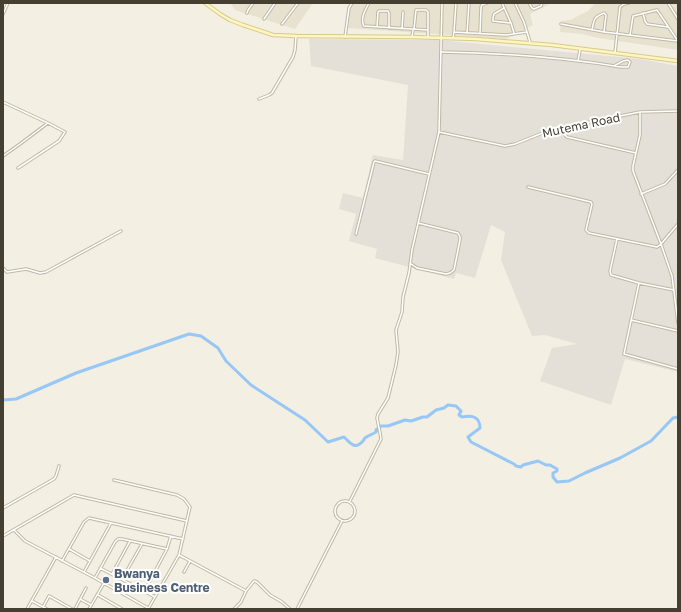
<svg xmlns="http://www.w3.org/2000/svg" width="681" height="612" font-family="'Golos Text',sans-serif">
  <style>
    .residential { fill: #e7e2cf }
    .industrial { fill: #e4e0d7 }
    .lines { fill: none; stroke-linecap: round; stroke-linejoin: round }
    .river { stroke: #97c7f7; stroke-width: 3 }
    .minor-casing { stroke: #bfb8a4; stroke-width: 3.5 }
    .secondary-casing { stroke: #d7cb8c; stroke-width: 4.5 }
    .minor { stroke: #fff; stroke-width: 1.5 }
    .secondary { stroke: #fff5c0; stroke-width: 2.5 }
    .service-dot { fill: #5c6f8a; stroke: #fff; stroke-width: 1.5 }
    .labels { text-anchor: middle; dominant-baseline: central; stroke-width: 4; stroke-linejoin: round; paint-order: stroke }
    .street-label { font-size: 12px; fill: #453f32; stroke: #fff }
    .service-label { font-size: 12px; font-weight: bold; fill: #4e5e75; stroke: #fff; text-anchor: start }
  </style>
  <rect width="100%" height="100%" fill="#f3efe2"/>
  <path class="residential" d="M 230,3 L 313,3 L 295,29 L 235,10 Z
    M 349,3 L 552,3 L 530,14 L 533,25 L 506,39 L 348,28 L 350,6 Z
    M 595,3 L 678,3 L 678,50 L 599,38 L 582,34 L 560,32 L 561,21 L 570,20 L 588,11 Z"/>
  <path class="industrial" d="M 309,39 L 439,40 L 640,59 L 678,66 L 678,372 L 625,359 L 611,405 L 540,381 L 552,348 L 577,344 L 545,335 L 532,336 L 501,260 L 505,232 L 491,225 L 475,278 L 456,273 L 454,279 L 375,258 L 377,249 L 349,241 L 356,214 L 339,209 L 343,193 L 363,198 L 373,155 L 403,160 L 408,85 L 311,66 Z"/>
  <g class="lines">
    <path class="river" d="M 3,400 L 16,399 L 76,373 L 189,334 L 201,336 L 218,348 L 226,361 L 251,385 L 305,420 L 328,442 L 344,437 C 351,444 355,450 363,441 C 364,440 364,439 365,438 C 369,435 373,435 377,431 L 376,430 L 381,426 L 388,426 L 405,420 L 411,421 L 423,417 L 427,417 L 436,410 L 444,408 L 448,405 L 456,406 L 461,411 L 459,415 L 462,417 C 471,415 480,416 480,428 L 468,437 L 471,442 L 514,464 L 516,466 L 521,467 L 523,465 L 538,461 L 546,465 L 550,465 L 557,469 L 557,471 L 553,473 L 553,477 L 557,482 L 569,481 L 585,473 L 620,458 L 651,441 L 673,418 L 678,417"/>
    <g class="minor-casing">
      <path id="minor" d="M 369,3 C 365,10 360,19 364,26 L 428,30 L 428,37
        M 502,3 L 511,23 L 514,33
        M 515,3 L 524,22 L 530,42
        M 529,3 L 532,8 L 534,9 L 541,6 L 542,3
        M 668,3 L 678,19
        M 504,8 L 494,14 L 493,18 L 493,21 L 511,23
        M 247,13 L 248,10 L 253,3
        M 643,13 L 645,21 L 647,24 L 668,27
        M 3,14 L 8,3
        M 264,19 L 275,3
        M 282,24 L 298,3
        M 561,24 L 604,32 L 678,41
        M 377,27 L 378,12 L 379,11 L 388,11 L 389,13 L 389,28
        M 402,29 L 403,12
        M 414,29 L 416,10 L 426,10 L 428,12 L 428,30
        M 592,30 C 594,19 594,17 604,13 L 606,15 L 604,32
        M 454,32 L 456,3
        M 467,33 L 469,3
        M 480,33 L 481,7 L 482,5 L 487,3
        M 630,35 L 633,16 L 657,10 L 678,41
        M 345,37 L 349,8 L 352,3
        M 412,37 L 413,30
        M 453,38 L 454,32 L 506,35 L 527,32
        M 442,52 C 501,53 562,57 621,67 L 628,67 L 630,62 L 628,60 L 623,61 L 614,66
        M 615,53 L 620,7 L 624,4 L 629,3
        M 578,61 L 580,50
        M 259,99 L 269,95 L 272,93 L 293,57 L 295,50 L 296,36
        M 3,102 L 48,123 L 65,132 L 59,141 L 18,168
        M 640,112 L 640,135 L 633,166 L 633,171 L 661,244 L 672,276 L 678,323
        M 562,127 L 565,135 L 567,137 L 636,153
        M 439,132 L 505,146 L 515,144 L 550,130 L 640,112 L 678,111
        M 3,156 L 20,144 L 48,123
        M 528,187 L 591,202 L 592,204 L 586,230 L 589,233 L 657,247 L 661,244 L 678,224
        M 641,194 L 665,184 L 678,170
        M 356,234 L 374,162 L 375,161 L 429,174
        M 617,239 L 610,271 L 611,275 L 639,283 L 674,290
        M 410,263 L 417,268 L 446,274 L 450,273 L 454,270 L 460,240 L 460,237 L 458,233 L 418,223
        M 3,268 L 7,272 L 26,269 L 40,273 L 46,272 L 121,231
        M 639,283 L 624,354 L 678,369
        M 631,320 L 678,331
        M 114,480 L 177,495 L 184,499 L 190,507 L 179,555 L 148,609
        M335 511a10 10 0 1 1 20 0a10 10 0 1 1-20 0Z
        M 350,501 L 381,439 L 380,433 L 377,418 L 378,414 L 388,398 L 396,365 L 398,352 L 396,330 L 402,312 L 403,297 L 409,273 L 412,250 L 439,132 L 442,3
        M 3,508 L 54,479 L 56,476 L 59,466
        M 14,530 L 25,541 L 95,578 L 148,608
        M 3,536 L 74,495 L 187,521
        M 69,549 L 90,561
        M 179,555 L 246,591
        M 62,561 L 84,522 L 89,518 L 183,539
        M 100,568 L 144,591 L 155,597
        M 84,572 L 111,523
        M 126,572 L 142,544
        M 184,572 L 190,561
        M 112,574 L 130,541
        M 95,578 L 115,542 L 118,539 L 122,539 L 167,549
        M 145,590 L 167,549 L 171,536
        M 98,595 L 122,609
        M 80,599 L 91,605
        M 32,601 L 47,609
        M 43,607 L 49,596 L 72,609
        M 27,609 L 56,557
        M 75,609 L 86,588
        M 89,609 L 104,583
        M 234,609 L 241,602 L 246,591 L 254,581 L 257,582 L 270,595 L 282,602 L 290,609
        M 297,609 L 342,521"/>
    </g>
    <g class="secondary-casing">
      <path id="secondary" d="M 205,3 L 220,14 L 230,20 L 243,25 L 273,35 L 296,36 L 412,37 L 476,39 L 552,45 L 678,61"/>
    </g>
    <use href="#minor" class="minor"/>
    <use href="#secondary" class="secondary"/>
  </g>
  <circle class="service-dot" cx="106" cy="580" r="4"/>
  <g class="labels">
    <g class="street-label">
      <text transform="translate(581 125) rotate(-12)">Mutema Road</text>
    </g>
    <g class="service-label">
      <text x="114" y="573">Bwanya<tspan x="114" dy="14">Business Centre</tspan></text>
    </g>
  </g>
  <rect width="681" height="612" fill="none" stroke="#453f32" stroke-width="8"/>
</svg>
